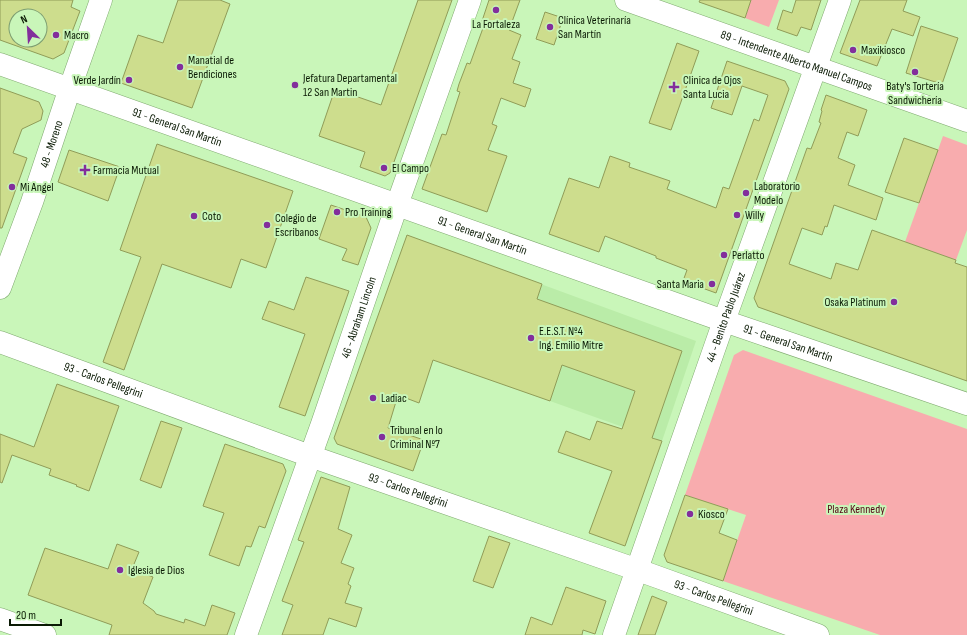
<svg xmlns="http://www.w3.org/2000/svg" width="967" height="635" font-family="'Sofia Sans Condensed',sans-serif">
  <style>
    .built { fill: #baeca8 }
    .green { fill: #f8acae }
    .building { fill: #cddd8d; stroke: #909c58; fill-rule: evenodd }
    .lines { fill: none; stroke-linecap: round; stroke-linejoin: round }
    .minor-casing { stroke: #7fa96f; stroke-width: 23 }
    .minor { stroke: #fff; stroke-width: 22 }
    .poi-dot { fill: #832e9c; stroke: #c9f6b9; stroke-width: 1.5 }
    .labels { text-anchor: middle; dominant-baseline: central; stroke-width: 4; stroke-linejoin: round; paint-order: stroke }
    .poi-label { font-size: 12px; fill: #0a1a04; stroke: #c9f6b9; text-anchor: start }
    .street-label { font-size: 12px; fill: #0a1a04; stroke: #c9f6b9 }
    .park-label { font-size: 12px; fill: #520414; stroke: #c9f6b9 }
  </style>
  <rect width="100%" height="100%" fill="#c9f6b9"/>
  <path class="built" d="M 407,235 L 696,341 L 662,441 L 371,337 Z"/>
  <path class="green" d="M 751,0 L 779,0 L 769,27 L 745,18 Z
    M 943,136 L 967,145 L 967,230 L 956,260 L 905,242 Z
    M 743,350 L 967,429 L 967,635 L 880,635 L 723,581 L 746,515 L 685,495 L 734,355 Z"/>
  <path class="building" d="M 0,0 L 73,0 L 71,7 L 80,11 L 64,53 L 53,59 L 0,40 ZM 16,16 L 40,16 L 40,40 L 16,40 Z
    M 178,0 L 220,0 L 230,4 L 192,108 L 121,83 L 138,35 L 163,43 Z
    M 418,0 L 452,0 L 390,173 L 385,176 L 360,167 L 365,152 L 319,136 L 335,89 L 381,105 Z
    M 489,0 L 520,0 L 509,30 L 521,35 L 512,59 L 520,62 L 513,83 L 531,89 L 525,107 L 501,98 L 492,124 L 497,126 L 488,150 L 507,156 L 487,212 L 422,189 L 442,134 L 446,135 L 460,92 L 457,91 L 459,84 L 467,63 L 470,64 L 483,28 L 480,27 Z
    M 700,0 L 751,0 L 745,18 L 699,2 Z
    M 796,0 L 821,0 L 811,30 L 801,27 L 797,36 L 777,29 L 783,10 L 792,13 Z
    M 860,0 L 907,0 L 903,11 L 920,17 L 913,36 L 892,29 L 877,66 L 840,53 Z
    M 545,12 L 563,18 L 554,45 L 536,39 Z
    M 921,26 L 958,38 L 942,84 L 906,73 Z
    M 677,43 L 699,51 L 671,130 L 649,123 Z
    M 727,61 L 785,81 L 789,89 L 716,293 L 683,281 L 687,270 L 656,258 L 656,256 L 605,236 L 599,252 L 549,234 L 569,178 L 599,188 L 610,156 L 630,163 L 629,167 L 670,181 L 667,189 L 716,208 L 723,187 L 729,189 L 754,119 L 759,121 L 768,95 L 742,86 L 732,115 L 711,108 Z
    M 0,88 L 39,102 L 43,111 L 41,120 L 22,129 L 13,153 L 27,158 L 2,228 L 0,228 Z
    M 826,95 L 867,110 L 858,136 L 847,132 L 838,158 L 855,165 L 848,185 L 883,198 L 876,220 L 834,205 L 827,227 L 825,226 L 822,235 L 802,228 L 789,264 L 831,279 L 836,263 L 858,270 L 872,230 L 956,260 L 955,263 L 967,267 L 967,381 L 758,307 L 754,298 L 807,148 L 811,149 L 821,123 L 819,122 L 822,111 L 821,110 Z
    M 904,138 L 938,150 L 919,203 L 885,192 Z
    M 157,144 L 293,191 L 266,268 L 241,259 L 231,288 L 162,264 L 124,370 L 103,362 L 141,257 L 120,250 Z
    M 69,150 L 120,167 L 108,201 L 58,182 Z
    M 331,205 L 366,217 L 371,228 L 358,265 L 342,260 L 347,249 L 319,239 Z
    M 407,235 L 542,284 L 537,299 L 682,351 L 652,438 L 662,441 L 625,546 L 589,533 L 612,471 L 558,452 L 566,431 L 590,440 L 597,421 L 622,429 L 635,391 L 562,365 L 550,401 L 433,360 L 419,403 L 398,395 L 388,428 L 424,440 L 413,471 L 337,444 L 334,438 Z
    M 306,277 L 349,291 L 305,416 L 279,407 L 305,334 L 262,319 L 269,301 L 294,310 Z
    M 57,384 L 119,406 L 89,491 L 76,486 L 77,485 L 49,475 L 51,469 L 12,455 L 2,483 L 0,482 L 0,434 L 34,447 Z
    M 161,421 L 182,428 L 161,488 L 140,480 Z
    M 225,444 L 283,464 L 286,471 L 265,528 L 259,526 L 251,547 L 246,546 L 239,566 L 209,555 L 224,513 L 203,506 Z
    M 321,477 L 350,487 L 338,529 L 352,535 L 341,563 L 354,568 L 348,584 L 351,586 L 345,603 L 362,608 L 356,627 L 329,618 L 323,635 L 282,635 L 293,605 L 282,601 L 304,542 L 298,540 Z
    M 685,495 L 728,509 L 719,533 L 737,540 L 723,581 L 667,562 L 664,555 Z
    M 489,536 L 510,543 L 493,588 L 473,581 Z
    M 117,544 L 139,552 L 132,569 L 153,577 L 143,603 L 154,611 L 156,614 L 184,623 L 185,619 L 205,626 L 212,605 L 235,613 L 227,635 L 109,635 L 112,625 L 28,595 L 45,548 L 108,569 Z
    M 566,587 L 606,601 L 595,634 L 583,630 L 582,635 L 525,635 L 531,617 L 552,625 Z
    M 652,596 L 667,602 L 655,635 L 638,635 Z"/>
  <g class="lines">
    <g class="minor-casing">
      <g id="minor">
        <path id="s1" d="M 626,0 L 967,121"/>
        <path id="s2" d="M 0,64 L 724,321 L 967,404"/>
        <path id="s3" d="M 0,288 L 32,202 L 70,88 L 101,0"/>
        <path id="s4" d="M 0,342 L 310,456 L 638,570 L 818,635"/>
        <path d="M 0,619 L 45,635"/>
        <path id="s5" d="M 246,635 L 322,424 L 397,205 L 470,0"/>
        <path id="s6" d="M 614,635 L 724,321 L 840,0"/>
      </g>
    </g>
    <use href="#minor" class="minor"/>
  </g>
  <g class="poi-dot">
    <circle cx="496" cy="10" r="4"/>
    <circle cx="550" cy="27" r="4"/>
    <circle cx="56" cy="35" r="4"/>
    <circle cx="853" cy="50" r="4"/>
    <circle cx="180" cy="67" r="4"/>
    <circle cx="915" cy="72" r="4"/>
    <circle cx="129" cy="80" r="4"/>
    <circle cx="295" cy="85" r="4"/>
    <path d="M672 81h4v4h4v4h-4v4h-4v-4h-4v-4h4z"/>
    <circle cx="384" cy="168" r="4"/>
    <path d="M83 164h4v4h4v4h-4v4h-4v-4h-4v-4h4z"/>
    <circle cx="12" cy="187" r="4"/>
    <circle cx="746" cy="193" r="4"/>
    <circle cx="337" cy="212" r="4"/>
    <circle cx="737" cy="215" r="4"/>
    <circle cx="194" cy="216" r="4"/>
    <circle cx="267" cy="225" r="4"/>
    <circle cx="724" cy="255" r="4"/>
    <circle cx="712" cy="284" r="4"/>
    <circle cx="894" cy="302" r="4"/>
    <circle cx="531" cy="338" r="4"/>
    <circle cx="373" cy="398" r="4"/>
    <circle cx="382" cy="437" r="4"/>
    <circle cx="690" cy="514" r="4"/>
    <circle cx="120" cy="570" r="4"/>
  </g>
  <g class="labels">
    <g class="poi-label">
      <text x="558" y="20">Clínica Veterinaría<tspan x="558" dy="14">San Martín</tspan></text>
      <text x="496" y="24" text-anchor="middle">La Fortaleza</text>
      <text x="64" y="35">Macro</text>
      <text x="861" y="50">Maxikiosco</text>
      <text x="188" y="60">Manatial de<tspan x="188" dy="14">Bendiciones</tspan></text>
      <text x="303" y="78">Jefatura Departamental<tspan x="303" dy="14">12 San Martin</tspan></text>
      <text x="121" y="80" text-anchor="end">Verde Jardín</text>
      <text x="683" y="80">Clinica de Ojos<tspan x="683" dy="14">Santa Lucia</tspan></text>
      <text x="915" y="86" text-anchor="middle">Baty's Tortería<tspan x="915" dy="14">Sandwichería</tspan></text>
      <text x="392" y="168">El Campo</text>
      <text x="93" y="170">Farmacia Mutual</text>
      <text x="754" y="186">Laboratorio<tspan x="754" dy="14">Modelo</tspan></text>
      <text x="20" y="187">Mi Angel</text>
      <text x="345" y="212">Pro Training</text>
      <text x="745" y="215">Willy</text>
      <text x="202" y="216">Coto</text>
      <text x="275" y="218">Colegio de<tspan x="275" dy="14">Escribanos</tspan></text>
      <text x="732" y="255">Perlatto</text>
      <text x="704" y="284" text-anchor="end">Santa Maria</text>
      <text x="886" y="302" text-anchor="end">Osaka Platinum</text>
      <text x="539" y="331">E.E.S.T. Nº4<tspan x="539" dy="14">Ing. Emilio Mitre</tspan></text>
      <text x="381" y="398">Ladiac</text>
      <text x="390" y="430">Tribunal en lo<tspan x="390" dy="14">Criminal Nº7</tspan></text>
      <text x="698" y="514">Kiosco</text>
      <text x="128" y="570">Iglesia de Dios</text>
    </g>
    <g class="street-label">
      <text stroke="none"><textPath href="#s1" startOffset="181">89 - Intendente Alberto Manuel Campos</textPath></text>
      <text stroke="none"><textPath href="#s2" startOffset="188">91 - General San Martín</textPath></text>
      <text stroke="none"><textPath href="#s3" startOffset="153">48 - Moreno</textPath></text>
      <text stroke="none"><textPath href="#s2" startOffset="512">91 - General San Martín</textPath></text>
      <text stroke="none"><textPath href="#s6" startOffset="337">44 - Benito Pablo Juárez</textPath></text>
      <text stroke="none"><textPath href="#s5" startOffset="337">46 - Abraham Lincoln</textPath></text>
      <text stroke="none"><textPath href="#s2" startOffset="836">91 - General San Martín</textPath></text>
      <text stroke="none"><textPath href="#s4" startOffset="110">93 - Carlos Pellegrini</textPath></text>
      <text stroke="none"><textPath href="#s4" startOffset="434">93 - Carlos Pellegrini</textPath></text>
      <text stroke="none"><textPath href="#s4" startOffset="758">93 - Carlos Pellegrini</textPath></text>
    </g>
    <g class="park-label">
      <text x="856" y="509">Plaza Kennedy</text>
    </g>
  </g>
  <g transform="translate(28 28) rotate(335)"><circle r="19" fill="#c9f6b9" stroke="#7d9e71"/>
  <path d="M0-3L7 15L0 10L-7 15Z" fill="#832e9c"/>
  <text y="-6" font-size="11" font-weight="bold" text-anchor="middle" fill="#0a1a04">N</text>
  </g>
  <path d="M10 619v6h51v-6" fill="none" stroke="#0a1a04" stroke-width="2"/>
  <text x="16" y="619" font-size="12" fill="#0a1a04" stroke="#c9f6b9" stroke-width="3" paint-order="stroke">20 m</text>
</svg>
